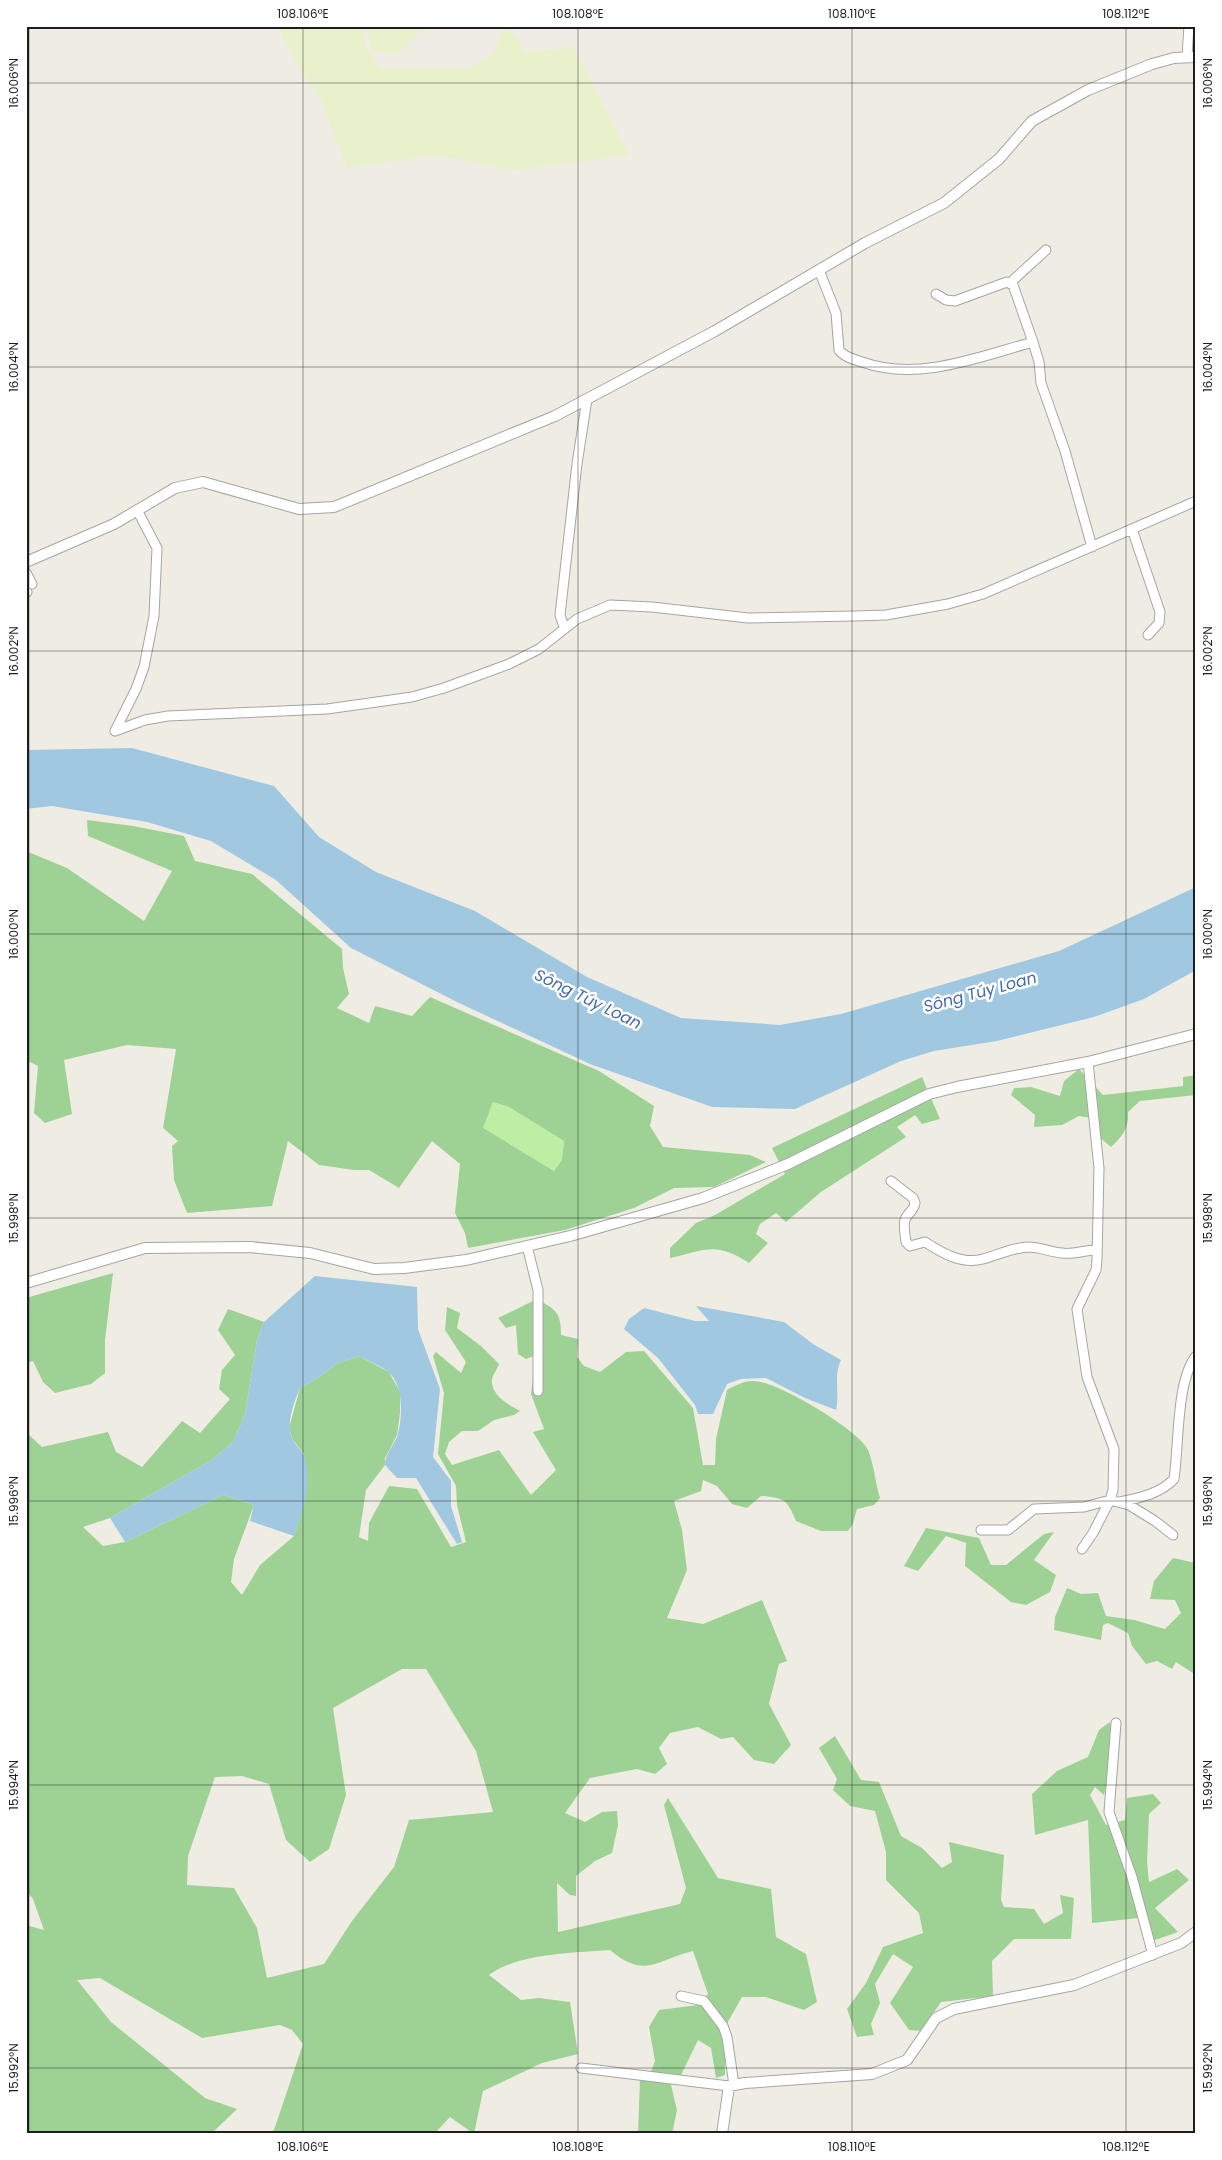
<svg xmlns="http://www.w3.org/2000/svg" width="1222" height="2160" font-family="Poppins,sans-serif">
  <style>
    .farmland { fill: #e8f0cc }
    .grass { fill: #bdeea4 }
    .forest { fill: #9dd294; fill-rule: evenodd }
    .water { fill: #a0c8e0 }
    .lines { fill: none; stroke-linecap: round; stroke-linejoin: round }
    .minor-casing { stroke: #a5a5a5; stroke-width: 11 }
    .tertiary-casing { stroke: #a5a5a5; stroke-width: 12 }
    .minor { stroke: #fff; stroke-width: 9 }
    .tertiary { stroke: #fff; stroke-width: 10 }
    .ticks { fill: none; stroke: #1e1e1e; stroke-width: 1; stroke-opacity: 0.45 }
    .labels { text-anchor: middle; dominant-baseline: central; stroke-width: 5; stroke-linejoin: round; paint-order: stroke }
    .water-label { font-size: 16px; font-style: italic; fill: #436ab4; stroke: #fff }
    .neatline { fill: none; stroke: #1e1e1e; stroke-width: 2 }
    .ticks-label { font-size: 12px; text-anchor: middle; fill: #1e1e1e }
  </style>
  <rect width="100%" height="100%" fill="#efede3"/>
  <path class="farmland" d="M 277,26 L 361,26 L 367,47 L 379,68 L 468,69 L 493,54 L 502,32 L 511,31 L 525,52 L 573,48 L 629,155 L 514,170 L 435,155 L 347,168 L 321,99 L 299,68 Z
    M 369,26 L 416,26 L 419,33 L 400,52 L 372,52 L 367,30 Z"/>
  <path class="grass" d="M 493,1102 L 509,1107 L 564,1141 L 562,1160 L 554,1171 L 482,1128 Z"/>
  <path class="forest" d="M 87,820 L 133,826 L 184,836 L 195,861 L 252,874 L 342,949 L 343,968 L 349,994 L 337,1008 L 369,1023 L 375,1006 L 412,1016 L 430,997 L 599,1071 L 654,1106 L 650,1126 L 663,1147 L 750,1155 L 766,1162 L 714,1187 L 674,1188 L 634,1208 L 565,1230 L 468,1248 L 465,1233 L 455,1213 L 460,1164 L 432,1141 L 399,1188 L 369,1170 L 354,1170 L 319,1165 L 288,1141 L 272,1206 L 187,1213 L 174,1180 L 172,1146 L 178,1141 L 163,1128 L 176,1049 L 127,1045 L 64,1060 L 72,1114 L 45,1123 L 34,1113 L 38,1066 L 26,1060 L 26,851 L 67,868 L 144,921 L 172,871 L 88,836 ZM 493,1102 L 509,1107 L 564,1141 L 562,1160 L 554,1171 L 483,1128 Z
    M 1079,1069 L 1103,1095 L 1183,1086 L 1183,1077 L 1196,1075 L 1196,1095 L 1140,1101 L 1128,1112 C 1129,1128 1123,1136 1111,1147 L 1099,1137 L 1097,1119 L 1079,1116 L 1062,1125 L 1034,1127 L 1035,1115 L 1011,1095 L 1014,1088 L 1031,1087 L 1060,1096 L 1064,1081 Z
    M 922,1077 L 940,1119 L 922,1124 L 915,1115 L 897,1127 L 906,1137 L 821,1192 L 786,1222 L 776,1213 L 760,1224 L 756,1234 L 768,1243 L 749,1263 C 716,1241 705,1250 670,1258 L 670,1248 L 696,1223 L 715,1215 L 785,1174 L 772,1148 Z
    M 113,1273 L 105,1340 L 105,1373 L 91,1384 L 55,1393 L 43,1382 L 33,1361 L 26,1363 L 26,1298 Z
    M 537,1299 C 556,1310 561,1312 561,1335 L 578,1339 L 577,1357 L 584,1366 L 600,1372 L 626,1352 L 644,1351 L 693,1408 L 703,1465 L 715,1465 L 716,1439 L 727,1390 C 733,1386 745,1381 752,1381 C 774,1379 859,1430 868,1450 C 874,1464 875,1482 880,1498 L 874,1505 L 857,1509 L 853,1524 L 848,1531 L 821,1531 L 796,1521 C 787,1499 784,1498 761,1496 L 747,1508 L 732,1504 L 717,1486 L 703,1480 L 701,1491 L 674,1501 L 682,1530 L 687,1570 L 667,1618 L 703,1624 L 762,1600 L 787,1661 L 779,1664 L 769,1704 L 791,1745 L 774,1764 L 754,1760 L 733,1737 L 721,1739 L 698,1727 L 670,1733 L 659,1748 L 667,1764 L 655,1774 L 637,1769 L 590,1778 L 565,1813 L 585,1822 L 602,1812 L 617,1811 L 618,1825 L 612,1853 L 595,1861 L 576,1876 L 576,1896 L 570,1895 L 557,1883 L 558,1932 L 680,1904 L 686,1888 L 664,1805 L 668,1798 L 718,1878 L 771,1889 L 776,1937 L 806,1954 L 817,2002 L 804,2010 L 766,1997 L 742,1997 L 725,2027 L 725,2075 L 716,2078 L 711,2048 L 698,2040 L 682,2073 L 671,2085 L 677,2110 L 672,2134 L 638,2134 L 640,2079 L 649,2077 L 655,2061 L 649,2027 L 659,2010 L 698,2005 L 708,1994 L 693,1951 C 654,1961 645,1979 610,1950 C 573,1953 519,1953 489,1975 L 521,2000 L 539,1998 L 570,2002 L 578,2054 L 542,2063 L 483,2091 L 474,2134 L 450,2117 L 434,2134 L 268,2134 L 274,2130 L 303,2044 L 292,2030 L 280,2025 L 202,2038 L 100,1978 L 77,1980 L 111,2022 L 205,2098 L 237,2109 L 211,2134 L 26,2134 L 26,1925 L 44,1930 L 33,1899 L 26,1891 L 26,1432 L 42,1447 L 108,1432 L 116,1452 L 142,1467 L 182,1421 L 200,1433 L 230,1399 L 219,1389 L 222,1370 L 235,1355 L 218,1330 L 228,1309 L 264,1322 L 257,1340 L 245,1414 L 233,1442 L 210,1461 L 110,1518 L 83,1527 L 103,1546 L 125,1542 L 223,1495 L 254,1505 L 234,1559 L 231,1582 L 242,1595 L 260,1565 L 294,1536 L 301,1515 L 304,1454 L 293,1440 L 289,1428 L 300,1388 L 318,1378 L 338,1363 L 359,1356 L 389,1372 L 400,1392 L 400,1413 L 397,1435 L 385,1458 L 385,1465 L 366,1490 L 359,1537 L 368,1541 L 369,1523 L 389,1486 L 417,1489 L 451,1547 L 466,1542 L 457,1505 L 456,1486 L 438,1454 L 444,1393 L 433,1356 L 436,1352 L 461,1373 L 466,1362 L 445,1330 L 447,1307 L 460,1313 L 457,1328 L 481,1346 L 499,1364 C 497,1369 493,1375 492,1379 C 490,1395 509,1405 520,1411 L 514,1415 L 494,1420 L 478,1431 L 462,1431 L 449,1442 L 445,1454 L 452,1465 L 499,1450 L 531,1495 L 556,1470 L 533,1432 L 544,1429 L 531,1394 L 536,1355 L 526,1359 L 518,1354 L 516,1325 L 506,1328 L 498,1318 ZM 402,1669 L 426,1669 L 476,1751 L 493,1812 L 409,1820 L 394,1867 L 352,1921 L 324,1964 L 267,1978 L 257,1928 L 234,1888 L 187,1885 L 188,1856 L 215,1777 L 242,1776 L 269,1784 L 286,1840 L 310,1862 L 329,1849 L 346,1795 L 333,1708 Z
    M 926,1528 L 979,1538 L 991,1565 L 1006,1565 L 1044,1534 L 1054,1532 L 1034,1560 L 1056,1575 L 1050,1592 L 1026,1605 L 1011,1602 L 965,1566 L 966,1543 L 946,1536 L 918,1571 L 904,1566 Z
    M 1173,1558 L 1196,1563 L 1196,1675 L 1176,1662 L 1172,1669 L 1157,1661 L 1146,1664 L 1132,1646 L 1128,1633 L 1108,1623 L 1103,1625 L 1101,1640 L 1054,1630 L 1055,1617 L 1067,1588 L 1081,1594 L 1098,1593 L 1106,1616 L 1134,1620 L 1165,1629 L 1181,1613 L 1175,1600 L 1150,1599 L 1154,1581 Z
    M 1110,1722 L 1113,1755 L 1104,1795 L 1095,1787 L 1090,1795 L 1106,1825 L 1125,1820 L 1127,1798 L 1153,1794 L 1161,1803 L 1149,1814 L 1147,1862 L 1149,1882 L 1177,1869 L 1189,1880 L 1155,1908 L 1178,1932 L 1155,1940 L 1139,1918 L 1092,1923 L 1088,1820 L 1035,1835 L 1032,1794 L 1057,1771 L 1088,1757 L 1099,1730 Z
    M 835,1736 L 861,1780 L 879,1782 L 901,1836 L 922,1848 L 942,1868 L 952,1862 L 949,1842 L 1004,1855 L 1001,1900 L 1004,1907 L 1034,1909 L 1044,1924 L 1063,1913 L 1060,1895 L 1074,1898 L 1071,1939 L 1014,1939 L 992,1961 L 993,1996 L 941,2002 L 921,2031 L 909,2030 L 890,2003 L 913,1967 L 893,1954 L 875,1984 L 880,2003 L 871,2024 L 874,2035 L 857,2037 L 847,2009 L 866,1983 L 883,1947 L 923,1933 L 919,1913 L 886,1880 L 886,1852 L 875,1811 L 850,1806 L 833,1790 L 837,1779 L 819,1748 Z"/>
  <path class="water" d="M 132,748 L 274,786 L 319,837 L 376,872 L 475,911 L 587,977 L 681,1018 L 780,1025 L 841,1014 L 1059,951 L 1196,887 L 1196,970 L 1144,999 L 1094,1017 L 997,1041 L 934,1051 L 901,1061 L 795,1109 L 712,1107 L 590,1064 L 459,1003 L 351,948 L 276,880 L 211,841 L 147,822 L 52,806 L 26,809 L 26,750 Z
    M 315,1276 L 417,1287 L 418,1329 L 440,1389 L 433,1457 L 451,1481 L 451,1506 L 462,1542 L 457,1544 L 416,1478 L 397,1478 L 385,1465 C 385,1454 393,1446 397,1437 C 403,1418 404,1383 387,1371 C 379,1365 368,1361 359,1356 L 338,1363 L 318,1378 L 300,1388 C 294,1403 285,1424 293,1440 C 296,1446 302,1450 304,1456 C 313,1482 303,1511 294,1536 L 250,1521 L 254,1505 L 223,1495 L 125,1542 L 110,1518 L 210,1461 L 233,1442 L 245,1414 L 257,1340 L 264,1322 Z
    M 696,1306 L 784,1322 L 813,1344 L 841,1360 C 833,1376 840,1393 836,1410 L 805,1398 L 766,1378 L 741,1379 L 727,1384 L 713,1414 L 698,1414 L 695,1405 L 658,1358 L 624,1329 L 629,1319 L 644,1308 L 695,1321 L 709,1321 Z"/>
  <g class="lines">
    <g class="minor-casing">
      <path id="minor" d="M 1187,56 L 1189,26
        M 819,270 L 836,313 L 839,350 C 844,357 853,359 862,362 C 918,382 978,357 1033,342
        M 1011,282 L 1046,250
        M 936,294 L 946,300 L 955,301 L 1007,282 L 1013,285 L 1033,342 L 1039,362 L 1041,383 L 1065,451 L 1092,547
        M 1132,529 L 1160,612 L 1159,623 L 1148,635
        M 26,573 L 32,584
        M 26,591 L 27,592
        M 564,627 L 560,615 L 577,464 L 587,399
        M 115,731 L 145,720 L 168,716 L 327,709 L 412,697 L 444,688 L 509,664 L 539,649 L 577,619 L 610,605 L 652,607 L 748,618 L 855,616 L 886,615 L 948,604 L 983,594 L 1196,501
        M 115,731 L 136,689 L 144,667 L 154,616 L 157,548 L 137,510
        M 891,1181 L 913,1198 L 915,1203 C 914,1211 907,1213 905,1220 C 903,1226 905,1235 906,1242 L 910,1246 L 925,1242 C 942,1253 962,1265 983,1259 C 998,1255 1011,1248 1028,1247 C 1040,1247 1050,1252 1062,1253 C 1072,1255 1085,1250 1096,1250
        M 527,1246 L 538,1290 L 538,1391
        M 1119,1502 C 1139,1498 1160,1494 1174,1479 C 1179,1447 1176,1381 1196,1356
        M 981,1530 L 1008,1530 L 1034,1509 L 1084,1507 L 1110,1500 L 1129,1505 L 1155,1521 L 1173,1535
        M 1082,1549 L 1093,1533 L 1110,1500 L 1113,1490 L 1114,1449 L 1087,1377 L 1077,1309 L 1096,1270 L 1097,1260 L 1099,1168 L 1088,1062
        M 1116,1723 L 1109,1812 L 1132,1877 L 1153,1955
        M 681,1996 L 704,2001 L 723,2026 L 727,2037 L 734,2085
        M 581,2068 L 729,2086"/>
    </g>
    <g class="tertiary-casing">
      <path id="tertiary" d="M 26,562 L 114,524 L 175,488 L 203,482 L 299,509 L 334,507 L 555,416 L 715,331 L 865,243 L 944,203 L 999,159 L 1032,121 L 1088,90 L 1152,64 L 1174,58 L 1196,57
        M 26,1283 L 145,1248 L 250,1247 L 310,1253 L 374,1269 L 404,1268 L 466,1260 L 570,1236 L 703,1198 L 788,1164 L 929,1094 L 957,1087 L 1088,1062 L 1196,1034
        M 722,2134 L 729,2086 L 745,2083 L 872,2074 L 907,2060 L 936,2018 L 954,2009 L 1074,1985 L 1181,1943 L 1196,1932"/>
    </g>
    <use href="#minor" class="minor"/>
    <use href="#tertiary" class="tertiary"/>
  </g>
  <path class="ticks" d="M 29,26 L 29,2134M 303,26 L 303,2134M 578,26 L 578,2134M 852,26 L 852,2134M 1126,26 L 1126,2134M 26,83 L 1196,83M 26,367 L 1196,367M 26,651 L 1196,651M 26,934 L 1196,934M 26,1218 L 1196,1218M 26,1501 L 1196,1501M 26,1785 L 1196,1785M 26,2068 L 1196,2068"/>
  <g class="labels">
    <g class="water-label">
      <text transform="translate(980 992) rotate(-15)">Sông Túy Loan</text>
      <text transform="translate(588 999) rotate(26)">Sông Túy Loan</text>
    </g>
  </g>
  <rect width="1222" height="2160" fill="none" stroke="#ffffff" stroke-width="55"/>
  <rect x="28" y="28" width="1166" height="2104" class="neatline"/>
  <g class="ticks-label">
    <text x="303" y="18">108.106°E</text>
    <text x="578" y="18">108.108°E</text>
    <text x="852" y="18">108.110°E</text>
    <text x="1126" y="18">108.112°E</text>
    <text transform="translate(14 83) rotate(-90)" y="4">16.006°N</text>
    <text transform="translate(1208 83) rotate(-90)" y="4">16.006°N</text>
    <text transform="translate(14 367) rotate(-90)" y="4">16.004°N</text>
    <text transform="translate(1208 367) rotate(-90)" y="4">16.004°N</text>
    <text transform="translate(14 651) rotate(-90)" y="4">16.002°N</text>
    <text transform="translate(1208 651) rotate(-90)" y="4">16.002°N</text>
    <text transform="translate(14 934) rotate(-90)" y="4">16.000°N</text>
    <text transform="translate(1208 934) rotate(-90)" y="4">16.000°N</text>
    <text transform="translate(14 1218) rotate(-90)" y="4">15.998°N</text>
    <text transform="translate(1208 1218) rotate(-90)" y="4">15.998°N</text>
    <text transform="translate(14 1501) rotate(-90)" y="4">15.996°N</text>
    <text transform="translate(1208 1501) rotate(-90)" y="4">15.996°N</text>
    <text transform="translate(14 1785) rotate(-90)" y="4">15.994°N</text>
    <text transform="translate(1208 1785) rotate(-90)" y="4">15.994°N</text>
    <text transform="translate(14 2068) rotate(-90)" y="4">15.992°N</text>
    <text transform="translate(1208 2068) rotate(-90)" y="4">15.992°N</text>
    <text x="303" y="2151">108.106°E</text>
    <text x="578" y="2151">108.108°E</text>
    <text x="852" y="2151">108.110°E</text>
    <text x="1126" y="2151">108.112°E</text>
  </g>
</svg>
